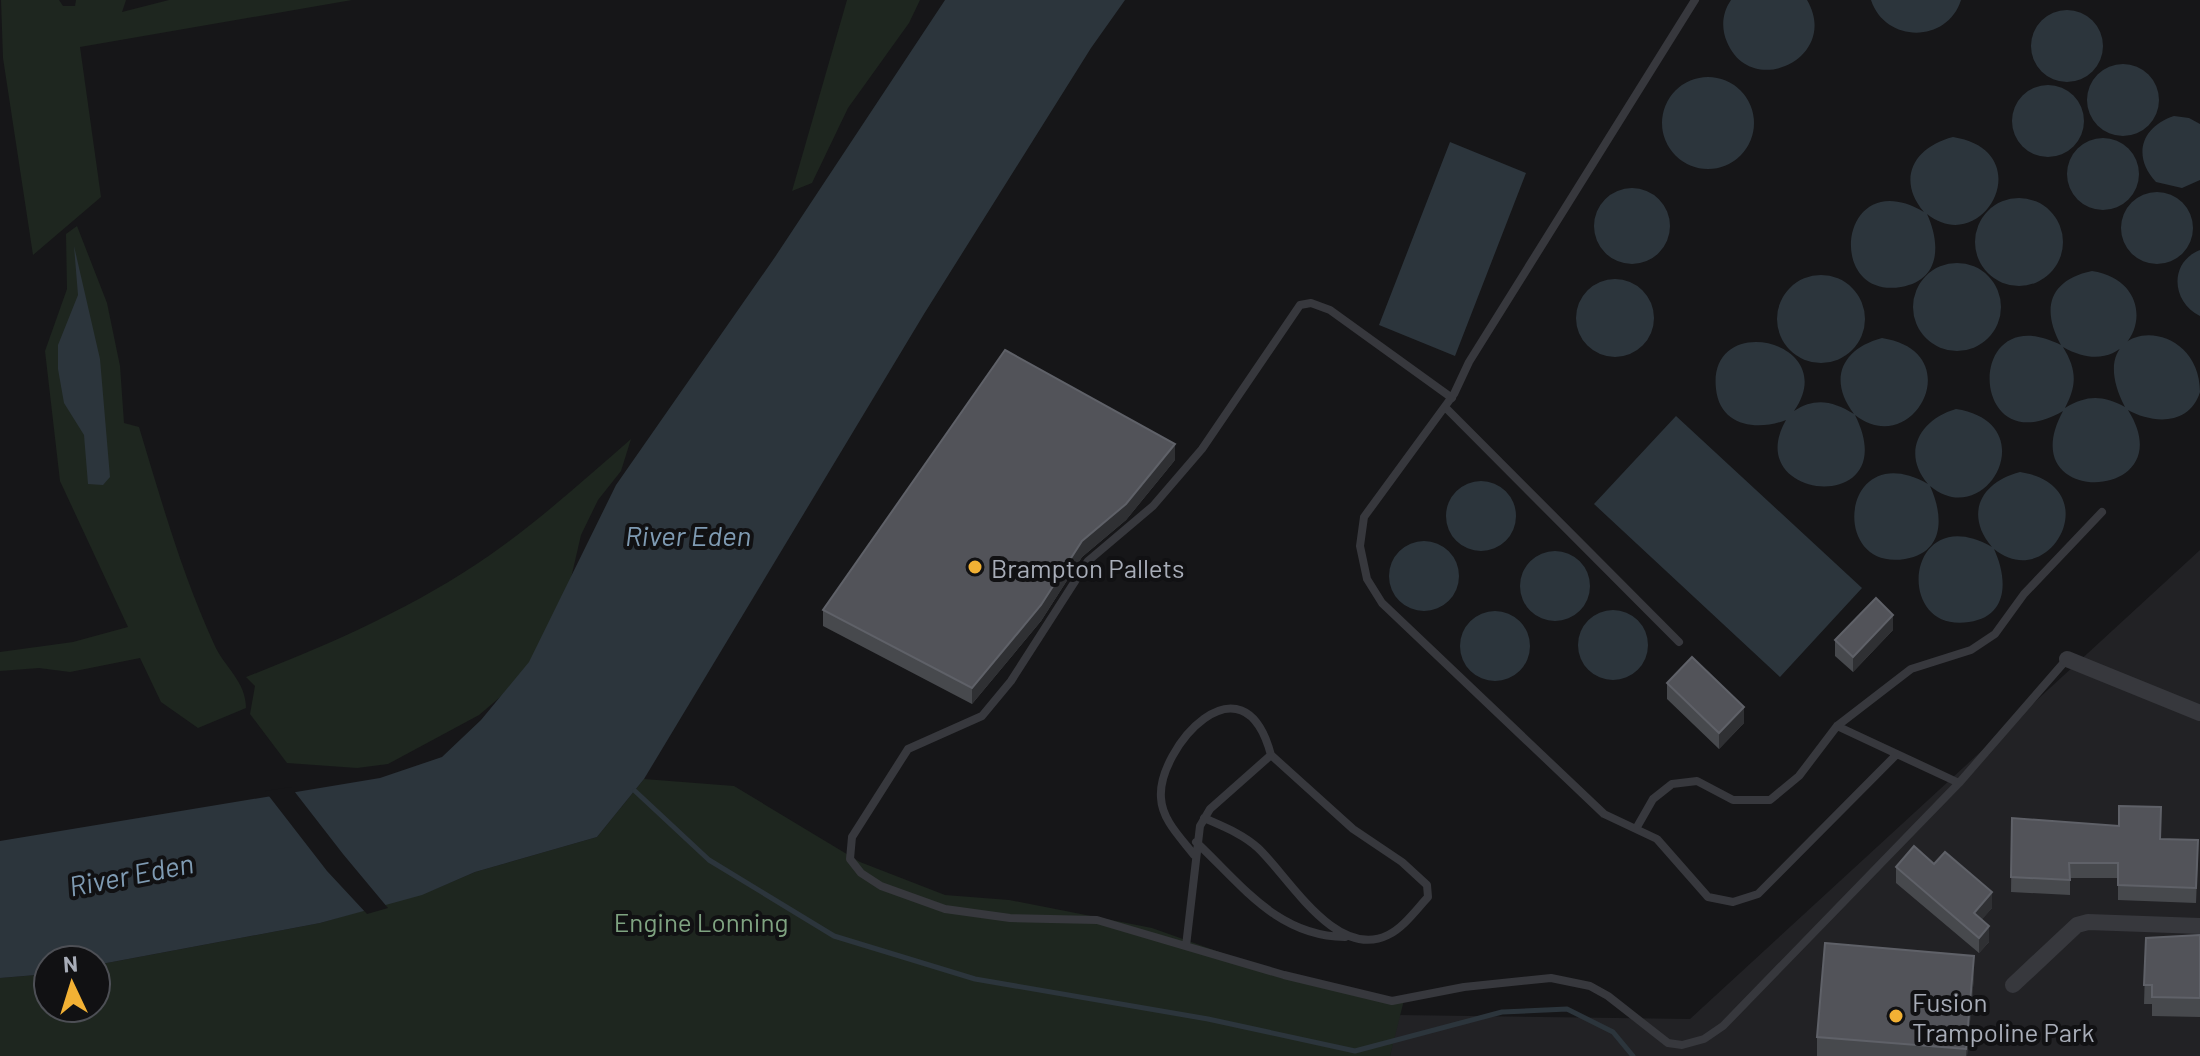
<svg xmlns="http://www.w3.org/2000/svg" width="2200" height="1056" font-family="Barlow,sans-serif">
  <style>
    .built { fill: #222225 }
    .green { fill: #1e261f }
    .water { fill: #2c353c }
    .pier { fill: #161618 }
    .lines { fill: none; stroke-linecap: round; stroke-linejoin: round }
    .stream { stroke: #2c353c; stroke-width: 5 }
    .service { stroke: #37383d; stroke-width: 8 }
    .minor { stroke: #37383d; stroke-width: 16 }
    .wall { fill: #47494d }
    .shaded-wall { fill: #2f3033 }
    .building { fill: #525359; stroke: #5f6168; stroke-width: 2 }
    .poi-dot { fill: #f2b134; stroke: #111113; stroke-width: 3 }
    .labels { text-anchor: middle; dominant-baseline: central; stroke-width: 8; stroke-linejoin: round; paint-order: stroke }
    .poi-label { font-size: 26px; fill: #a8adb8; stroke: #111113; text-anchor: start }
    .park-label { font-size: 26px; fill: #7fa381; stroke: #111113 }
    .water-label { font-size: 28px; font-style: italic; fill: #7f9bb3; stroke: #111113 }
  </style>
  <rect width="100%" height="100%" fill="#161618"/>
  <path class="built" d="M 2200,550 L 2200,1056 L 1390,1056 L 1398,1015 L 1690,1019 Z"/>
  <path class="green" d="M 1,0 L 59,0 L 63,6 L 75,6 L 76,0 L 126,0 L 122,12 L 169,0 L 352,0 L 80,47 L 101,197 L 33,255 L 3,58 Z
    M 847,0 L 920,0 L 909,23 L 848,108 L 812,183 L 792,191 Z
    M 77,226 L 107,303 L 120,366 L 124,423 L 139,427 C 161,500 182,574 214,644 C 224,667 246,681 246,708 L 198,728 L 161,702 L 140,658 L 70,672 L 39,668 L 0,671 L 0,652 L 73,642 L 128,627 L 60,481 L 45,351 L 67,289 L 66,234 Z
    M 631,439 L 621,471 L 598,500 L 581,535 L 568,591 L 543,643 L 512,687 L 479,715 L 388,764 L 357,768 L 287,763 L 250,714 L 255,686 L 246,677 C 331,644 415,607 490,555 C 540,520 585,479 631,439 Z
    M 644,779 L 734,786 L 860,862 L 945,895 L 1009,900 L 1152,928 L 1284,975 L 1404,1000 L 1390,1056 L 0,1056 L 0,978 L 48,974 L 48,1008 L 96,1008 L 96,965 L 320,923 L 435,889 L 475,872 L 597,837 Z"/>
  <path class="water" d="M 945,0 L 1125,0 L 1091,48 L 924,314 L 644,779 L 597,837 L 475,872 L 422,895 L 320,923 L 96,965 L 96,960 L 48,960 L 48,974 L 0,978 L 0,841 L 380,778 L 442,757 L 481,720 L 529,662 L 616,485 L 775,257 Z
    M 1731,0 L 1807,0 C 1841,58 1751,100 1727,42 C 1721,28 1722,13 1731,0 Z
    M 1871,0 L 1961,0 C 1947,44 1885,43 1871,0 Z
    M2031 46a36 36 0 1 1 72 0a36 36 0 1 1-72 0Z
    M2087 100a36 36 0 1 1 72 0a36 36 0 1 1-72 0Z
    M1662 123a46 46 0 1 1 92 0a46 46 0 1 1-92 0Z
    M2012 121a36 36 0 1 1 72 0a36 36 0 1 1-72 0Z
    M 2174,116 L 2189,118 L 2200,124 L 2200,180 L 2182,188 L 2156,182 C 2132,156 2141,127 2174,116 Z
    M 1953,137 C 2041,151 1984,259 1927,214 C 1940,242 1942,280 1901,287 C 1824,300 1839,162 1924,212 C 1896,179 1914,147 1953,137 Z
    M2067 174a36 36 0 1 1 72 0a36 36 0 1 1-72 0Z
    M 1450,142 L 1526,173 L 1455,356 L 1379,325 Z
    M1594 226a38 38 0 1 1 76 0a38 38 0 1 1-76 0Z
    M2121 228a36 36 0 1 1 72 0a36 36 0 1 1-72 0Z
    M1975 242a44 44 0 1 1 88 0a44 44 0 1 1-88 0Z
    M 74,246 L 100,359 L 110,477 L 103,485 L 88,484 L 84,435 L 64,403 L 58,369 L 58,345 L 78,295 Z
    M 2200,250 L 2200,316 C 2171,302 2169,262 2200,250 Z
    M1913 307a44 44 0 1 1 88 0a44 44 0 1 1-88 0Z
    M 2092,271 C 2170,283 2136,389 2063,347 C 2077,370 2077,385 2065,408 C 2087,395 2102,395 2125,407 C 2077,316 2200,312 2200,392 C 2189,427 2151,423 2128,410 C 2186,502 2009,510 2063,411 C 1968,467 1963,295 2061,345 C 2041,309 2049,280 2092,271 Z
    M1777 319a44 44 0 1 1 88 0a44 44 0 1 1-88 0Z
    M1576 318a39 39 0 1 1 78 0a39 39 0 1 1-78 0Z
    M 1882,338 C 1971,352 1913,461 1855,415 C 1906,517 1739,502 1786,420 C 1758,431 1720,427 1716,389 C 1707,309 1843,341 1794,411 C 1815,397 1833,401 1854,414 C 1828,380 1841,349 1882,338 Z
    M 1956,409 C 2046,423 1986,533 1930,486 C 1943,514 1946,552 1905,559 C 1828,572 1841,435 1928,484 C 1901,453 1920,419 1956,409 Z
    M 1676,416 L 1862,588 L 1780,677 L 1594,504 Z
    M 2020,472 C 2109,486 2050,595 1994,549 C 2007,577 2010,616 1969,622 C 1892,634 1906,498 1992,547 C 1964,514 1981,482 2020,472 Z
    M1446 516a35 35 0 1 1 70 0a35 35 0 1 1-70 0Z
    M1389 576a35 35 0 1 1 70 0a35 35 0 1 1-70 0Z
    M1520 586a35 35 0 1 1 70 0a35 35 0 1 1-70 0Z
    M1578 645a35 35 0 1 1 70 0a35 35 0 1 1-70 0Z
    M1460 646a35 35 0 1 1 70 0a35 35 0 1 1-70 0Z"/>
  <path class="pier" d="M 291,787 L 343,854 L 388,908 L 367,914 L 327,871 L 265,791 Z"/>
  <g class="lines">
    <path class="stream" d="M 635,791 L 709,860 L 834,936 L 975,979 L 1208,1019 L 1355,1051 L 1502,1012 L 1567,1009 L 1613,1032 L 1633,1056"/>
    <path class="service" d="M 1695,0 L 1469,362 L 1454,394 L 1364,517 L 1360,546 L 1367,579 L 1382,603 L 1604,814 L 1657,839 L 1708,897 L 1733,902 L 1758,894 L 1896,755
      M 1452,398 L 1330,310 L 1311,303 L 1300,305 L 1202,449 L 1153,506 L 1088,561 L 1011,681 L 982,716 L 908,749 L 852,837 L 850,859 L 861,873 L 881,886 L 945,909 L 1010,918 L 1097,920 L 1284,975 L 1392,1001 L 1464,987 L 1551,978 L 1590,986 L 1608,996 L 1668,1043 L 1682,1045 L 1704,1039 L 1723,1026 L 1959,783 L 2067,659
      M 1445,407 L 1679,642
      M 1837,726 L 1959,783
      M 1204,818 C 1222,826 1243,834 1258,848 C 1288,876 1336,961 1388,935 C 1403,928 1416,910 1428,897 L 1427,885 L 1402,862 L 1353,829 L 1271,755
      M 1637,827 L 1653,799 L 1672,784 L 1697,781 L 1733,800 L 1770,800 L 1799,776 L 1837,726 L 1911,669 L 1971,650 L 1995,634 L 2024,594 L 2102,512
      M 1196,842 C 1242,885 1277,936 1345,937
      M 1186,946 L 1200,826 L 1210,809 L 1271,755 C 1243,650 1157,749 1161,798 C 1162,820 1181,838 1194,855"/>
    <path class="minor" d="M 2067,659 L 2200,713
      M 2013,985 L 2077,925 L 2088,922 L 2200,926"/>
  </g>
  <path class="wall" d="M 1175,460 L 1126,520 L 1082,557 L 1041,621 L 972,704 L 823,626 L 823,610 Z
    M 1893,630 L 1853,672 L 1835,656 L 1835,640 Z
    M 1667,683 L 1744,723 L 1719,749 L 1667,699 Z
    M 2012,818 L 2160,839 L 2198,855 L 2196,903 L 2118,900 L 2118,878 L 2070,878 L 2070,895 L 2011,892 Z
    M 1934,864 L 1992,908 L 1981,920 L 1989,942 L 1979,953 L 1896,883 L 1896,867 Z
    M 2200,935 L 2200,1017 L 2152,1016 L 2152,1004 L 2144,1004 L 2146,938 Z
    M 1974,976 L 1967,1056 L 1817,1056 L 1817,1037 Z"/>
  <path class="shaded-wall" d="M 1175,444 L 1175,460 L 1126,520 L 1082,557 L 1041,621 L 972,704 L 972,688 L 1082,541 Z
    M 1893,615 L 1893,630 L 1853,672 L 1853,657 Z
    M 1744,707 L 1744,723 L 1719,749 L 1719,733 Z
    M 1992,892 L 1992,908 L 1974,929 L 1974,913 Z
    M 1989,926 L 1989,942 L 1979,953 L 1979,938 Z
    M 1974,956 L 1974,976 L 1967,1056 L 1966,1056 Z"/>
  <path class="building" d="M 1005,350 L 1175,444 L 1126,504 L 1082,541 L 1041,605 L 972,688 L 823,610 Z
    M 1876,598 L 1893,615 L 1853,657 L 1835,640 Z
    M 1692,657 L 1744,707 L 1719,733 L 1667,683 Z
    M 2119,806 L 2161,807 L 2160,839 L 2198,840 L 2196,888 L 2118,885 L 2118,863 L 2069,863 L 2070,880 L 2011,877 L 2012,818 L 2119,826 Z
    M 1914,846 L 1934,864 L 1945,852 L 1992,892 L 1974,913 L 1989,926 L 1979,938 L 1896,867 Z
    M 2200,935 L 2200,998 L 2152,997 L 2152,985 L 2144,985 L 2146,938 Z
    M 1825,943 L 1974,956 L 1966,1049 L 1817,1037 Z"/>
  <g class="poi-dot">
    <circle cx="975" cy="567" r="8"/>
    <circle cx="1896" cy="1016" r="8"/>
  </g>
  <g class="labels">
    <g class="poi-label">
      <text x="991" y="567">Brampton Pallets</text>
      <text x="1912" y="1001">Fusion<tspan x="1912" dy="30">Trampoline Park</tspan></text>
    </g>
    <g class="park-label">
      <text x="701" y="921">Engine Lonning</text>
    </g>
    <g class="water-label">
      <text x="688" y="535">River Eden</text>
      <text transform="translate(131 874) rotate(-11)">River Eden</text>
    </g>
  </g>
  <g transform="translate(72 984) rotate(356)"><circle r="38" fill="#111113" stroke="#4d4f55" stroke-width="2"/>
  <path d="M0-6L14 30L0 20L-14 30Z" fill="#f2b134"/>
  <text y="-12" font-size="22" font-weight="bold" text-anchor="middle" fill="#a8adb8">N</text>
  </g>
</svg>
